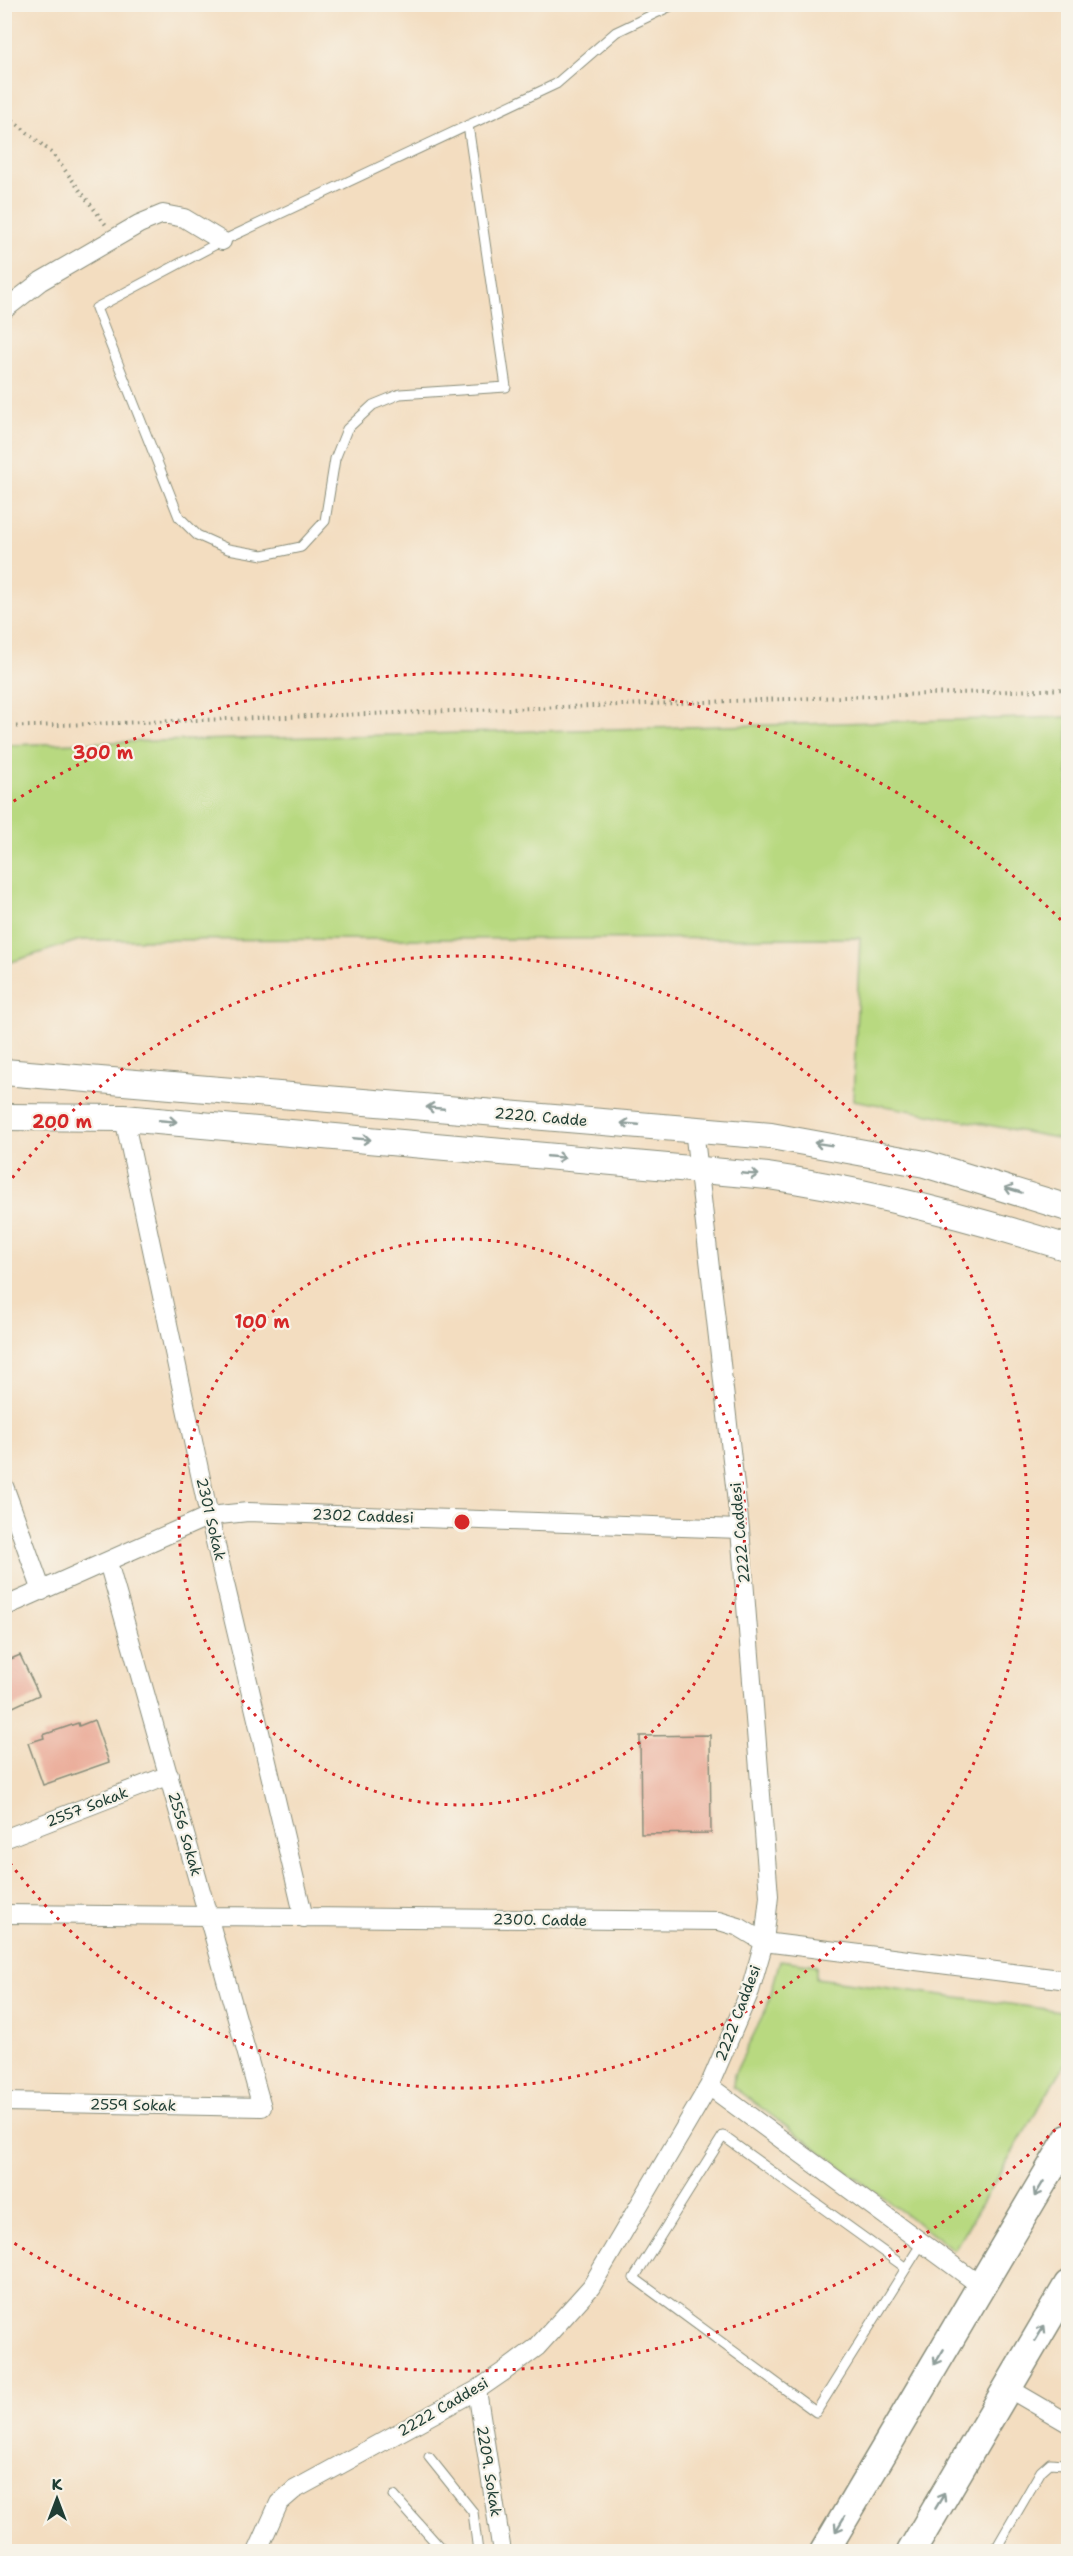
<svg xmlns="http://www.w3.org/2000/svg" width="1073" height="2556" font-family="'Shantell Sans',sans-serif">
  <style>
    .green { fill: #b8d980; stroke: #6c8b5a; stroke-width: 1.5 }
    .building { fill: #ebae9b }
    .lines { fill: none; stroke-linecap: round; stroke-linejoin: round }
    .lane-casing { stroke: #898d7a; stroke-width: 11 }
    .street-casing { stroke: #898d7a; stroke-width: 20 }
    .secondary-casing { stroke: #898d7a; stroke-width: 28 }
    .primary-casing { stroke: #898d7a; stroke-width: 31 }
    .path { stroke: #898d7a; stroke-width: 4; stroke-dasharray: 1.5 4.5; stroke-linecap: butt }
    .lane { stroke: #fff; stroke-width: 9 }
    .street { stroke: #fff; stroke-width: 18 }
    .secondary { stroke: #fff; stroke-width: 26 }
    .primary { stroke: #fff; stroke-width: 28 }
    .oneway { stroke: #8f9e9a }
    .ring { fill: none; stroke: #d62828; stroke-width: 3; stroke-dasharray: 3 6 }
    .labels { text-anchor: middle; dominant-baseline: central; stroke-width: 4.5; stroke-linejoin: round; paint-order: stroke }
    .street-label { font-size: 15px; fill: #1f3d34; stroke: #f7f3e8 }
    .centre { fill: #d62828; stroke: #f7f3e8; stroke-width: 3 }
    .ring-label { font-size: 18px; text-anchor: middle; font-weight: bold; fill: #d62828; stroke: #f7f3e8; stroke-width: 4.5; stroke-linejoin: round; paint-order: stroke }
  </style>
  <rect width="100%" height="100%" fill="#f7f3e8"/>
  <filter id="ink" filterUnits="userSpaceOnUse"><feTurbulence type="fractalNoise" baseFrequency=".0167" numOctaves="2"/><feDisplacementMap in="SourceGraphic" scale="12" xChannelSelector="R" yChannelSelector="G"/><feConvolveMatrix kernelMatrix="1 2 1 2 8 2 1 2 1" color-interpolation-filters="sRGB"/></filter>
  <filter id="wash" filterUnits="userSpaceOnUse"><feTurbulence type="fractalNoise" baseFrequency=".008" numOctaves="4" result="noise"/><feDisplacementMap in="SourceGraphic" scale="24" xChannelSelector="R" yChannelSelector="G"/><feGaussianBlur stdDeviation="1.35" result="paint"/><feColorMatrix in="noise" values="0 0 0 0 0 0 0 0 0 0 0 0 0 0 0 0 0 1.4 0 .05"/><feComposite in="paint" operator="in"/></filter>
  <g filter="url(#wash)">
    <rect width="100%" height="100%" fill="#f3ddc0"/>
    <path class="green" d="M 1068,717 L 1068,1140 L 853,1100 L 860,938 L 80,940 L 5,964 L 5,745 Z
      M 780,1960 L 816,1965 L 816,1978 L 1068,2012 L 1068,2059 L 954,2250 L 733,2087 L 734,2075 L 767,2007 Z"/>
    <g id="blocks">
      <path class="building" d="M 20,1655 L 39,1695 L 11,1708 L 9,1703 L 4,1705 L 4,1662 Z
        M 94,1720 L 109,1762 L 43,1785 L 28,1743 L 44,1738 L 43,1735 L 78,1723 L 79,1726 Z
        M 710,1735 L 711,1833 L 641,1834 L 640,1736 Z"/>
    </g>
  </g>
  <g filter="url(#ink)">
    <use href="#blocks" fill-opacity="0" stroke="#898d7a" stroke-width="1.5"/>
    <g class="lines">
      <g class="lane-casing">
        <path id="lane" d="M 468,125 L 506,387 L 400,394 L 373,405 L 347,429 L 335,459 L 325,521 L 301,547 L 263,555 L 228,549 L 197,535 L 179,517 L 96,308 L 222,241 L 556,84 L 616,32 L 675,4
          M 906,2268 L 723,2136 L 634,2278 L 816,2412 L 915,2254 L 922,2243
          M 429,2457 L 473,2512 L 478,2552
          M 394,2496 L 444,2552
          M 994,2552 L 1041,2471 L 1050,2463 L 1063,2464 L 1068,2468"/>
      </g>
      <g class="street-casing">
        <path id="street" d="M 4,310 L 41,281 L 139,224 L 163,214 L 184,218 L 222,241
          M 124,1118 L 209,1516 L 304,1918
          M 4,1486 L 42,1591
          M 4,1607 L 209,1516 L 248,1512 L 740,1529
          M 4,1839 L 169,1775
          M 4,1914 L 719,1921 L 739,1927 L 764,1942 L 1068,1980
          M 709,2086 L 981,2286
          M 4,2102 L 262,2107 L 108,1562
          M 1008,2388 L 1068,2423
          M 477,2390 L 502,2552
          M 257,2552 L 279,2503 L 294,2490 L 477,2390 L 506,2370 L 537,2347 L 591,2287 L 709,2086 L 750,1991 L 764,1942 L 769,1896 L 740,1529 L 694,1129"/>
      </g>
      <g class="secondary-casing">
        <path id="secondary" d="M 4,1072 L 771,1136 L 925,1164 L 1068,1208
          M 4,1117 L 124,1118 L 768,1176 C 871,1191 969,1217 1068,1248"/>
      </g>
      <g class="primary-casing">
        <path id="primary" d="M 824,2552 L 1068,2139
          M 911,2552 L 1068,2285"/>
      </g>
      <path class="path" d="M 4,113 L 52,153 L 106,225
        M 4,727 L 1068,689"/>
      <use href="#lane" class="lane"/>
      <use href="#street" class="street"/>
      <use href="#secondary" class="secondary"/>
      <use href="#primary" class="primary"/>
    </g>
    <defs><path id="oneway-shaft" d="M-6 0H5M1.5-3L5.5 0L1.5 3" fill="none" stroke-width="1.6" stroke-linecap="round" stroke-linejoin="round" transform="scale(1.5)"/></defs>
    <g class="oneway">
      <use href="#oneway-shaft" transform="translate(435 1108) rotate(-175)"/>
      <use href="#oneway-shaft" transform="translate(168 1121) rotate(5)"/>
      <use href="#oneway-shaft" transform="translate(630 1124) rotate(-175)"/>
      <use href="#oneway-shaft" transform="translate(362 1139) rotate(5)"/>
      <use href="#oneway-shaft" transform="translate(823 1144) rotate(-171)"/>
      <use href="#oneway-shaft" transform="translate(556 1157) rotate(5)"/>
      <use href="#oneway-shaft" transform="translate(750 1174) rotate(5)"/>
      <use href="#oneway-shaft" transform="translate(1013 1190) rotate(-163)"/>
      <use href="#oneway-shaft" transform="translate(1039 2189) rotate(121)"/>
      <use href="#oneway-shaft" transform="translate(1040 2333) rotate(-59)"/>
      <use href="#oneway-shaft" transform="translate(939 2357) rotate(121)"/>
      <use href="#oneway-shaft" transform="translate(940 2501) rotate(-59)"/>
      <use href="#oneway-shaft" transform="translate(840 2524) rotate(121)"/>
    </g>
  </g>
  <g class="ring">
    <circle cx="462" cy="1522" r="283"/>
    <path d="M7 1185A566 566 0 1 1 7 1859"/>
    <path d="M1068 2117A849 849 0 0 1 6 2238M6 806A849 849 0 0 1 1068 927"/>
  </g>
  <g class="labels">
    <g class="street-label">
      <text transform="translate(541 1117) rotate(5)">2220. Cadde</text>
      <text transform="translate(363 1516) rotate(2)">2302 Caddesi</text>
      <text transform="translate(211 1519) rotate(77)">2301 Sokak</text>
      <text transform="translate(740 1533) rotate(-95)">2222 Caddesi</text>
      <text transform="translate(87 1807) rotate(-21)">2557 Sokak</text>
      <text transform="translate(185 1834) rotate(74)">2556 Sokak</text>
      <text transform="translate(540 1920) rotate(1)">2300. Cadde</text>
      <text transform="translate(738 2013) rotate(-69)">2222 Caddesi</text>
      <text transform="translate(133 2105) rotate(1)">2559 Sokak</text>
      <text transform="translate(443 2407) rotate(-30)">2222 Caddesi</text>
      <text transform="translate(489 2471) rotate(81)">2209. Sokak</text>
    </g>
  </g>
  <circle cx="462" cy="1522" r="9" class="centre"/>
  <g class="ring-label">
    <text x="103" y="759">300 m</text>
    <text x="62" y="1128">200 m</text>
    <text x="262" y="1328">100 m</text>
  </g>
  <rect width="1073" height="2556" fill="none" stroke="#f7f3e8" stroke-width="24"/>
  <g transform="translate(57 2499)" stroke="#f7f3e8" stroke-width="4.5" paint-order="stroke">
  <path d="M0-4.5L10 22L0 15L-10 22Z" fill="#1f3d34"/>
  <text y="-9" font-size="16" font-weight="bold" text-anchor="middle" fill="#1f3d34">K</text>
  </g>
</svg>
